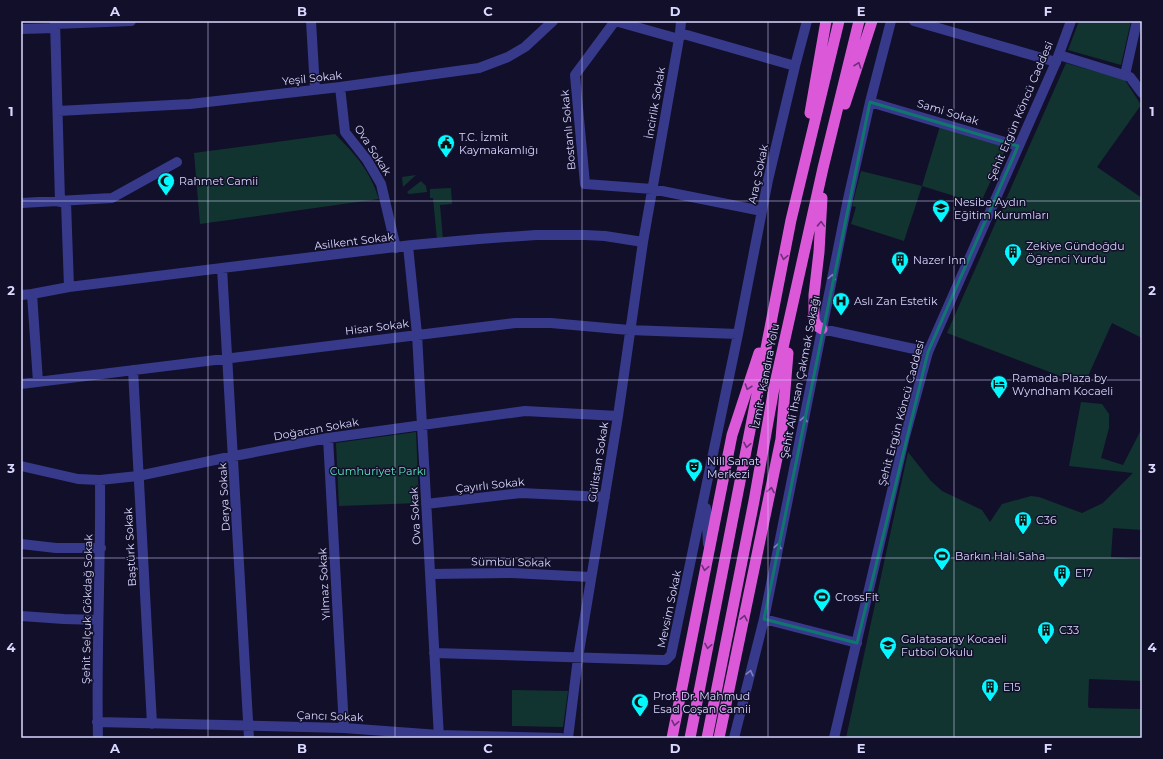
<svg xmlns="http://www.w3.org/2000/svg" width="1163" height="759" font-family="Montserrat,sans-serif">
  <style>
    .green { fill: #123430 }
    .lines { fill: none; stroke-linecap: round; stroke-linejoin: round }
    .minor { stroke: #373a8b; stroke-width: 10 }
    .tertiary { stroke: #373a8b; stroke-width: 10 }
    .trunk { stroke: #db59d8; stroke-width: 11 }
    .oneway { stroke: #6c3078 }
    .oneway2 { stroke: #8081bf }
    .marked { fill: none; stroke: #0f766e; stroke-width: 3; stroke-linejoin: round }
    .grid { fill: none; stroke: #d9d8ff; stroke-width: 1; stroke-opacity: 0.55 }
    .labels { text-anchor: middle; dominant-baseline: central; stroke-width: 3; stroke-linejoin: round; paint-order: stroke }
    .street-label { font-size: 11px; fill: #d9d8ff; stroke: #120f2a }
    .poi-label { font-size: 11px; fill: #d9d8ff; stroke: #120f2a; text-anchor: start }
    .park-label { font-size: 11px; fill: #5ce7ba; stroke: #120f2a }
    .neatline { fill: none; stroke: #d9d8ff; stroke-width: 1.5 }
    .grid-label { font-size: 13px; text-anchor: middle; font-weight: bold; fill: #d9d8ff }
  </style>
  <rect width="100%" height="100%" fill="#120f2a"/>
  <path class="green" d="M 1079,21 L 1131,21 L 1121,65 L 1068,50 Z
    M 1066,63 L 1125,80 L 1141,105 L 1097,167 L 1142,198 L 1142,338 L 1112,323 L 1084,385 L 947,333 Z
    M 940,126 L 1007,146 L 980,204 L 922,186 L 904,241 L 851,224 L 856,207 L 852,206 L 861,171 L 922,186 Z
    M 335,134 C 356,155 370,171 379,199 L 200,224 L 194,153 Z
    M 416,175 L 403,187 L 402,177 Z
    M 421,181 L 426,186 L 427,192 L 409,194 L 407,192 Z
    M 451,188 L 452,204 L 440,205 L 443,240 L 437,240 L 433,198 L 430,198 L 430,189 Z
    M 1081,402 L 1102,404 L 1109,414 L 1109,428 L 1101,458 L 1123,465 L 1142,428 L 1142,530 L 1113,528 L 1111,557 L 1142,559 L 1142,681 L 1089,679 L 1088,706 L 1089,708 L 1142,709 L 1142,738 L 846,738 L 908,452 L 931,481 L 942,491 L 982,510 L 990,522 L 1002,504 L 1031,496 L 1039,497 L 1082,513 L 1103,503 L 1133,473 L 1069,466 Z
    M 416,432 L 419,503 L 339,506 L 336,443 Z
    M 512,690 L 568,691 L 563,727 L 512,726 Z"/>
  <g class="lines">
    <path class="minor" d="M 55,21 L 60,202
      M 311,21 L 315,89
      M 615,21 L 575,75 L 585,184 L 652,189 L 762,211
      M 615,21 L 679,39
      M 914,21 L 1056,62
      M 55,24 L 131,21
      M 21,29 L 55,28
      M 680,33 L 795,66
      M 1059,55 L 1130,77 L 1142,93
      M 1125,75 L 1137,21
      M 340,87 L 345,132 L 367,160 L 381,184 L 396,248
      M 870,102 L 1018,146
      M 58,111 L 190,104 L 340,87 L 479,68 L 508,57 L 525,47 L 553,21
      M 66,202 L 69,287
      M 21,203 L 112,198 L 177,162
      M 408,246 L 417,334 L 439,738
      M 222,268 L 249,738
      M 32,294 L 38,382
      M 21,295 L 32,294 L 69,287 L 222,268 L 412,245 L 479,239 L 536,235 L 585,235 L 605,236 L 643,242
      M 822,329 L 928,352
      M 133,370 L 152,724
      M 21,384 L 515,323 L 551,323 L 629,330 L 738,334
      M 328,438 L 344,728
      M 21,466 L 78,479 L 100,480 L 138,476 L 234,456 L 328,438 L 525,411 L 618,416
      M 426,504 L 521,493 L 605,497
      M 706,508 L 708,544
      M 21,544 L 56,548 L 101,548
      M 430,574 L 512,573 L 591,577
      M 21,616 L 64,619 L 98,620
      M 764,619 L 857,643
      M 434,653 L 662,660 L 666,660 L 671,655 L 738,334 L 768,180 L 795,66 L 807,21
      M 97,722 L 344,728 L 439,735 L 561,738
      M 98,738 C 96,652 101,566 100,480
      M 568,738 L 578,658 L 618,416 L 643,242 L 680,33 L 681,21
      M 734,738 L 764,619 L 848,199 L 870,102 L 891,21"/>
    <path class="tertiary" d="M 834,738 L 904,440 L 928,352 L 1056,62 L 1071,21"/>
    <path class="trunk" d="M 845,104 L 872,21
      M 810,113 L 826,21
      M 822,198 L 819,252 L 814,295 L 814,320 L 817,326 L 822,329
      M 672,738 L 732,435 L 759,353
      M 690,738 L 791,220 L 839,21
      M 707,738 L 754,501 L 774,388 L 823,168 L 859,21
      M 719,738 L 781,439 L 788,353"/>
  </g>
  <defs><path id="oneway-chevron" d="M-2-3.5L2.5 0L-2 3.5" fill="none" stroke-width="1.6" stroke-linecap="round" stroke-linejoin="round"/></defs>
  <g class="oneway">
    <use href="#oneway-chevron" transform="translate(858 65) rotate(-71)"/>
    <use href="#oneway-chevron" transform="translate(821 224) rotate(-88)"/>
    <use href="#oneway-chevron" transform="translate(784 257) rotate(101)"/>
    <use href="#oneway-chevron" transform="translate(748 387) rotate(109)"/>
    <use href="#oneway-chevron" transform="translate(747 445) rotate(101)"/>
    <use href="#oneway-chevron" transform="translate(771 490) rotate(-79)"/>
    <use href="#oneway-chevron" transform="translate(705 568) rotate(101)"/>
    <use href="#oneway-chevron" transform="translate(744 618) rotate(-78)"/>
    <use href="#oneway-chevron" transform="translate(708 646) rotate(101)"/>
    <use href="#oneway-chevron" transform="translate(675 723) rotate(101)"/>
  </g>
  <g class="oneway2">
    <use href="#oneway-chevron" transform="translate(832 277) rotate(-79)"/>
    <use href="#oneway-chevron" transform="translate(804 419) rotate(-79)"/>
    <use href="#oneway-chevron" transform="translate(778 546) rotate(-79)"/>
    <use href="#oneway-chevron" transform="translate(750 673) rotate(-76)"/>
  </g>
  <path class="marked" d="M 870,102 L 1018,146 L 928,352 L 857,643 L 764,619 Z"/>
  <path class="grid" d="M 208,21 L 208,738M 395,21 L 395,738M 582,21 L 582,738M 768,21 L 768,738M 954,21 L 954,738M 21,201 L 1142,201M 21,380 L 1142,380M 21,558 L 1142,558"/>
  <defs>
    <g id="civic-pin" transform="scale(0.9)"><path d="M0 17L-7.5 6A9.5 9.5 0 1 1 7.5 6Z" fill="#04f8ff" stroke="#120f2a"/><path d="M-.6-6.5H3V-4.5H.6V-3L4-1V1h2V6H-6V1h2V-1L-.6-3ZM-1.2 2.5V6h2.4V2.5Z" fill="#111"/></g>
    <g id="mosque-pin" transform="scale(0.9)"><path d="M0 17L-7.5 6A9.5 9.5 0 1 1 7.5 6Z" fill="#04f8ff" stroke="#120f2a"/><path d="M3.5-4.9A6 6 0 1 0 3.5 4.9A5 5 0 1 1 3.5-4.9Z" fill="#111"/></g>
    <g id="school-pin" transform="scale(0.9)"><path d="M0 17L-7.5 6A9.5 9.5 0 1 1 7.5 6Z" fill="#04f8ff" stroke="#120f2a"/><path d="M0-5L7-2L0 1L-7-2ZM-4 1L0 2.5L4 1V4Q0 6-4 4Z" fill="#111"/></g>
    <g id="building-pin" transform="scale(0.9)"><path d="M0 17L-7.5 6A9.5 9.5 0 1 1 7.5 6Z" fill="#04f8ff" stroke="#120f2a"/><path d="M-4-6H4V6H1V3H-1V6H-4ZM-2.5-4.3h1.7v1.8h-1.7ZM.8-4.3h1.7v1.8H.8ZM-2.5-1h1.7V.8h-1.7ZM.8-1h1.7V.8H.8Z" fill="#111"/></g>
    <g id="hospital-pin" transform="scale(0.9)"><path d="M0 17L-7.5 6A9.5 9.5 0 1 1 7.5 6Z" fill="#04f8ff" stroke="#120f2a"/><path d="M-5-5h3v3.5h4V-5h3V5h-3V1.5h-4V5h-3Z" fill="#111"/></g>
    <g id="hotel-pin" transform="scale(0.9)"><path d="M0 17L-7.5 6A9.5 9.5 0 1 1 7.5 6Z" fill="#04f8ff" stroke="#120f2a"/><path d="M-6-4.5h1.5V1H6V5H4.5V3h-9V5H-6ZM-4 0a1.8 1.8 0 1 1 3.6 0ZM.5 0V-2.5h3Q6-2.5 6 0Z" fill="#111"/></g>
    <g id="theatre-pin" transform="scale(0.9)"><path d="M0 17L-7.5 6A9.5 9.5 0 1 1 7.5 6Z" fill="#04f8ff" stroke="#120f2a"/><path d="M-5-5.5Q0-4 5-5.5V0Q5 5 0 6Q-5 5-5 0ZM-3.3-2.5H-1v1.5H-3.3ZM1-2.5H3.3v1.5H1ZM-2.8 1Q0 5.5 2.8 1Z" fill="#111"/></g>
    <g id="stadium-pin" transform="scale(0.9)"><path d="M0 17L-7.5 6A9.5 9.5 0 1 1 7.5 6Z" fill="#04f8ff" stroke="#120f2a"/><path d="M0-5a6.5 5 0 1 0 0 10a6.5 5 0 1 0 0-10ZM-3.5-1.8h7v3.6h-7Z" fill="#111"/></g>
  </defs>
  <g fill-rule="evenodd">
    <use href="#civic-pin" x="446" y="143"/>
    <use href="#mosque-pin" x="166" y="181"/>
    <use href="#school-pin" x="941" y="208"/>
    <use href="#building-pin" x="1013" y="252"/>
    <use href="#building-pin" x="900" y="260"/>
    <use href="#hospital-pin" x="841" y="301"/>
    <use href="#hotel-pin" x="999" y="384"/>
    <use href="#theatre-pin" x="694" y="467"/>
    <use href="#building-pin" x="1023" y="520"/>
    <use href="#stadium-pin" x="942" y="556"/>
    <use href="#building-pin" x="1062" y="573"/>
    <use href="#stadium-pin" x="822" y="597"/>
    <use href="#building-pin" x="1046" y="630"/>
    <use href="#school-pin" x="888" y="645"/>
    <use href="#building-pin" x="990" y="687"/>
    <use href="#mosque-pin" x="640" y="702"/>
  </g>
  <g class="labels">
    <g class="street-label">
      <text transform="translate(312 78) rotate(-6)">Yeşil Sokak</text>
      <text transform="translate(655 103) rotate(-80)">İncirlik Sokak</text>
      <text transform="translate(1020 111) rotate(-67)">Şehit Ergün Köncü Caddesi</text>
      <text transform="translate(948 112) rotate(17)">Sami Sokak</text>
      <text transform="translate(568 130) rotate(-95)">Bostanlı Sokak</text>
      <text transform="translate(373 150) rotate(57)">Ova Sokak</text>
      <text transform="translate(758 174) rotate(-78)">Araç Sokak</text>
      <text transform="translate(354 241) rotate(-7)">Asilkent Sokak</text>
      <text transform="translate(377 327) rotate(-7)">Hisar Sokak</text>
      <text transform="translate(765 376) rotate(-79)">İzmit - Kandıra Yolu</text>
      <text transform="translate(800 377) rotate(-79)">Şehit Ali İhsan Çakmak Sokağı</text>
      <text transform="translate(901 413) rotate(-75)">Şehit Ergün Köncü Caddesi</text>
      <text transform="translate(316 429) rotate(-10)">Doğacan Sokak</text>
      <text transform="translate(598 462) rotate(-81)">Gülistan Sokak</text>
      <text transform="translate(490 485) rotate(-6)">Çayırlı Sokak</text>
      <text transform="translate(224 497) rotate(-93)">Derya Sokak</text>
      <text transform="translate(415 516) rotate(-93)">Ova Sokak</text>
      <text transform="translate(130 547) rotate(-93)">Baştürk Sokak</text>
      <text transform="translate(511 562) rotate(1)">Sümbül Sokak</text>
      <text transform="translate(324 584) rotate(-93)">Yılmaz Sokak</text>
      <text transform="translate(87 609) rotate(-89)">Şehit Selçuk Gökdağ Sokak</text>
      <text transform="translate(669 609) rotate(-78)">Mevsim Sokak</text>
      <text transform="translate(330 716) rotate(2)">Çancı Sokak</text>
    </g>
    <g class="poi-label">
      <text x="459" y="137">T.C. İzmit<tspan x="459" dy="13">Kaymakamlığı</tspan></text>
      <text x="179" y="181">Rahmet Camii</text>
      <text x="954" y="202">Nesibe Aydın<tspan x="954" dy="13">Eğitim Kurumları</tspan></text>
      <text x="1026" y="246">Zekiye Gündoğdu<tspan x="1026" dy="13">Öğrenci Yurdu</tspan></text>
      <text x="913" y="260">Nazer Inn</text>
      <text x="854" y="301">Aslı Zan Estetik</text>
      <text x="1012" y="378">Ramada Plaza by<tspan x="1012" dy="13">Wyndham Kocaeli</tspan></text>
      <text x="707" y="461">Nill Sanat<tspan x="707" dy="13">Merkezi</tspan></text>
      <text x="1036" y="520">C36</text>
      <text x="955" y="556">Barkın Halı Saha</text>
      <text x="1075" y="573">E17</text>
      <text x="835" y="597">CrossFit</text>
      <text x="1059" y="630">C33</text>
      <text x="901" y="639">Galatasaray Kocaeli<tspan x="901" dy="13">Futbol Okulu</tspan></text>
      <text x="1003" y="687">E15</text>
      <text x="653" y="696">Prof. Dr. Mahmud<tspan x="653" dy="13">Esad Coşan Camii</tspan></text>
    </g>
    <g class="park-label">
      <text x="378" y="471">Cumhuriyet Parkı</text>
    </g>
  </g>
  <rect width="1163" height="759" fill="none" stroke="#120f2a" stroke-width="44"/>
  <rect x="22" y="22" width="1119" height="715" class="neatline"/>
  <g class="grid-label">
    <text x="115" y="16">A</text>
    <text x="302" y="16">B</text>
    <text x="488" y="16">C</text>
    <text x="675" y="16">D</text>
    <text x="861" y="16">E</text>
    <text x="1048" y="16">F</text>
    <text x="11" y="116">1</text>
    <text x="1152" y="116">1</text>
    <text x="11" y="295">2</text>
    <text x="1152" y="295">2</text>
    <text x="11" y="473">3</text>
    <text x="1152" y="473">3</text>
    <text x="11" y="652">4</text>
    <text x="1152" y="652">4</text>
    <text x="115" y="753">A</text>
    <text x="302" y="753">B</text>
    <text x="488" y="753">C</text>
    <text x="675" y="753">D</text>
    <text x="861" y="753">E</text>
    <text x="1048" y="753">F</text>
  </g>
</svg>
